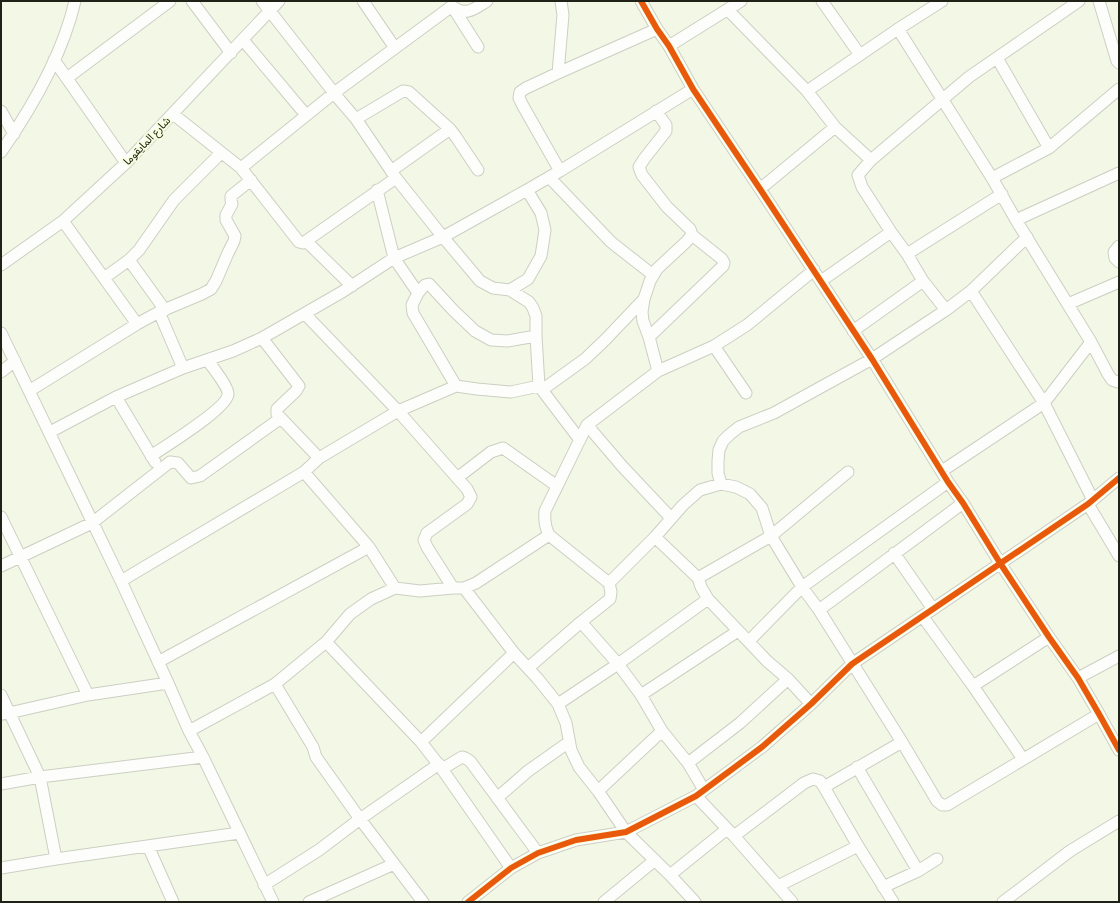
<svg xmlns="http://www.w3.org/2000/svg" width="1120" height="903" font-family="'Source Serif 4','Noto Sans Arabic',serif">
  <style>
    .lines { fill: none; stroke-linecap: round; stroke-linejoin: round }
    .minor-casing { stroke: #cccfc2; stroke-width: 13 }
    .minor { stroke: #fdfefb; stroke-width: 11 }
    .cycleway-casing { stroke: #f6fedf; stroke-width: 8 }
    .cycleway { stroke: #e8590c; stroke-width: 6 }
    .labels { text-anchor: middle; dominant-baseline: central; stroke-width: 4; stroke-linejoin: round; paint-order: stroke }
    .street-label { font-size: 11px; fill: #202217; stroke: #f6fedf }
  </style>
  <rect width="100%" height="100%" fill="#f2f7e6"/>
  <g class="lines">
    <g class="minor-casing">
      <path id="minor" d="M 192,1 L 231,53
        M 262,1 L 338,98 L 356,119 L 396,178 L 443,237 L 480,281 L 493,288 L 510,290 L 529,302 L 533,308 L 536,316 L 536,336 L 539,386 L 580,440
        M 363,1 L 395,48
        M 641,1 L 657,29 L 669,46 L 693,89 L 760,189 L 872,359 L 948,482 L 963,503 L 1000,563 L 1049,637 L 1078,678 L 1099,714 L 1119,750
        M 822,1 L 860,55
        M 1099,1 L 1117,61 L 1119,63
        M 452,6 C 466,17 474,9 487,1
        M 728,10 L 807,91 L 835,127 L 871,160
        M 898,29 L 992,178 L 1016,220 L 1091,342 L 1108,374 L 1112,380 L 1118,382 L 1119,381
        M 243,40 L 306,115
        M 669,46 L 741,1
        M 997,58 L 1049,148
        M 54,60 L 126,163
        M 558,73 L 563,15 L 561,1
        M 67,78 L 170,1
        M 807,91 L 898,29 L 942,1
        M 1,111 L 14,134
        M 656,111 L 666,125 L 666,131 L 644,159 L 639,167 L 642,175 L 667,207 L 690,229 L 692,235 L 686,242 L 657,269 L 650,281 L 644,299 L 642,312 L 643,321 L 649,337 L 658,371
        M 173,114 L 241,168 L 299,242 L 303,243 L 306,241 L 396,178
        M 356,119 L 403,91 L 409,92 L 450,129 L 456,137 L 478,170
        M 1,152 C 31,109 63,53 75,1
        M 241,168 L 334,93 L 452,6 L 478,47
        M 391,171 L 450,129
        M 560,171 L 523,106 L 519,98 L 520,92 L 526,88 L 558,73 L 657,29
        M 549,177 L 611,242 L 653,275
        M 992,178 L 1049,148 L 1119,89
        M 760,189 L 835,127
        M 377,190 L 394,258 L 418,293 L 412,305 L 413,313 L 456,386
        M 1016,220 L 1119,173
        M 63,221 L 137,324
        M 306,241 L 352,286
        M 1119,246 L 1114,252 L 1115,258 L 1119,262
        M 907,254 L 1002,194
        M 129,260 L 165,310
        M 1,265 L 63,221 L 126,163 L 279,1
        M 104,278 L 129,260 L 139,250 L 174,200 L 221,153
        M 821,281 L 891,232
        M 510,290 L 528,279 L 541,256 L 545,230 L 541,213 L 527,190
        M 971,291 L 1044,403 L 1093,500
        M 418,293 L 425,285 L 429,284 L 453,310 L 475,331 L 491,340 L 507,341 L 536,336
        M 1068,304 L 1119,282
        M 946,310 L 923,281 L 907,254 L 891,232 L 862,187 L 858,175 L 871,160 L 969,77 L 1079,1
        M 159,312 L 183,368
        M 305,314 L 398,411 L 467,489 L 471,497 L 467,504 L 427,533 L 424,540 L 427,547 L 453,588
        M 853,331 L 923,281
        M 1,333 L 121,581 L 168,683 L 189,731 L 203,757 L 273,902
        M 649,337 L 723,266 L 724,263 L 722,259 L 692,235
        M 262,338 L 299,386 L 296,391 L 277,409 L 277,414 L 319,458
        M 714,346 L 746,393
        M 1,372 L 15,361
        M 542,390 L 585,359 L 605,340 L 644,299
        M 29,391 L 137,324 L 159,312 L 202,294 L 211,289 L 216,281 L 228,253 L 234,241 L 235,236 L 226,220 L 226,215 L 232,204 L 231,200 L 231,196 L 251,180
        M 116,397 L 155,462
        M 587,425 L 622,466 L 671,518
        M 50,432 L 116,397 L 183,368 L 233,351 L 262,338 L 342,292 L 394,258 L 443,237 L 527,190 L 560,171 L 693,89
        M 151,456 C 164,447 228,408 228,394 C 229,388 212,366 207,360
        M 942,471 L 1044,403 L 1091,342
        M 304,472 L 369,547 L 395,588
        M 457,478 L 491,452 L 503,448 L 557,486
        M 721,484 L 718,473 L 718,461 L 719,450 L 723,441 L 729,435 L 739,427 L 774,413 L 872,359 L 946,310 L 971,291 L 1027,237
        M 1088,504 L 1119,556
        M 1,517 L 88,695
        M 655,537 L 698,578 L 701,587 L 708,599 L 767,661 L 788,679 L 811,704
        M 894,553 L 933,609
        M 1,566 L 92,523 L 170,462 L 178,463 L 191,478 L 200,476 L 281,418
        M 698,578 L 771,536 L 848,472
        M 121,581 L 304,472 L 319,458 L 398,411 L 456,386 L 477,389 L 511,392 L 539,386
        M 609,583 L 655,537 L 683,505 L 700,490 L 721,484 L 736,487 L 750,494 L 762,508 L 771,536 L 802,587 L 819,610 L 902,742 L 937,801 L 942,805 L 947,805 L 1099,714
        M 464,588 L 514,653 L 538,679 L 558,704 L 566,723 L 571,750 L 579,767 L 598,791 L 626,832 L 670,875 L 695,902
        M 819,610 L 963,503
        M 923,617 L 973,686 L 1023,759
        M 749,641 L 802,587 L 948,482
        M 326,642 L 421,742 L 442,769 L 511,868
        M 158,662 L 369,547
        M 528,668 L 581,622
        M 1078,678 L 1119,656
        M 275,684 L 313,747 L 316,757 L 360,819 L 423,902
        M 973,686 L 1049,637
        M 1,695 L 40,777 L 56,859
        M 641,695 L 738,631
        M 558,704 L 618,664 L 708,599
        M 1,714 L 9,713 L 88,695 L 168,683
        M 189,731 L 275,684 L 326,642 L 350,614 L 371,599 L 395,588 L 420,591 L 453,588 L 464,588 L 476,583 L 549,535
        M 421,742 L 514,653
        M 688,763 L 740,723 L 788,679
        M 857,767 L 918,871
        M 442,769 L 462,757 L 465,758 L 470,761 L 538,853
        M 1,784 L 40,777 L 203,757
        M 824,787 L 902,742
        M 704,790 L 688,763 L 662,731 L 641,695 L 618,664 L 581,622 L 610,599 L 611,592 L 609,583 L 549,535 C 545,527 544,521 545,511 L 587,425 L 658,371 L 714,346 L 747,325 L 814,270
        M 598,791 L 662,731
        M 696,796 L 734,836 L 792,902
        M 497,798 L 528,771 L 569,742
        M 734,836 L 804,783 L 813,779 L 820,781 L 824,787 L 858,846 L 893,902
        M 148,846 L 173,902
        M 1,868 L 56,859 L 239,833
        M 670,875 L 727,829
        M 264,885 L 319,850 L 360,819 L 439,764
        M 778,886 L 858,846
        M 883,887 L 918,871 L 937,859
        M 309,902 L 394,864
        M 468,902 L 511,868 L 538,853 L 576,840 L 626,832 L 696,796 L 762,747 L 811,704 L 852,664 L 1088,504 L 1119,478
        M 604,902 L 655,860
        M 1003,902 L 1070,851 L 1119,821"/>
    </g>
    <use href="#minor" class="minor"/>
    <g class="cycleway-casing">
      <path id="cycleway" d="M 641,1 L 657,29 L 669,46 L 693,89 L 760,189 L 872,359 L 948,482 L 963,503 L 1000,563 L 1049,637 L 1078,678 L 1099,714 L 1119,750
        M 468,902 L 511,868 L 538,853 L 576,840 L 626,832 L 696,796 L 762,747 L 811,704 L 852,664 L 1088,504 L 1119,478"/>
    </g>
    <use href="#cycleway" class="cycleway"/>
  </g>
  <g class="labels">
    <g class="street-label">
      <text transform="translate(147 141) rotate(-46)">شارع المايقوما</text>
    </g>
  </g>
  <rect width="1120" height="903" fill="none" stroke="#202217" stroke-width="4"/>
</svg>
